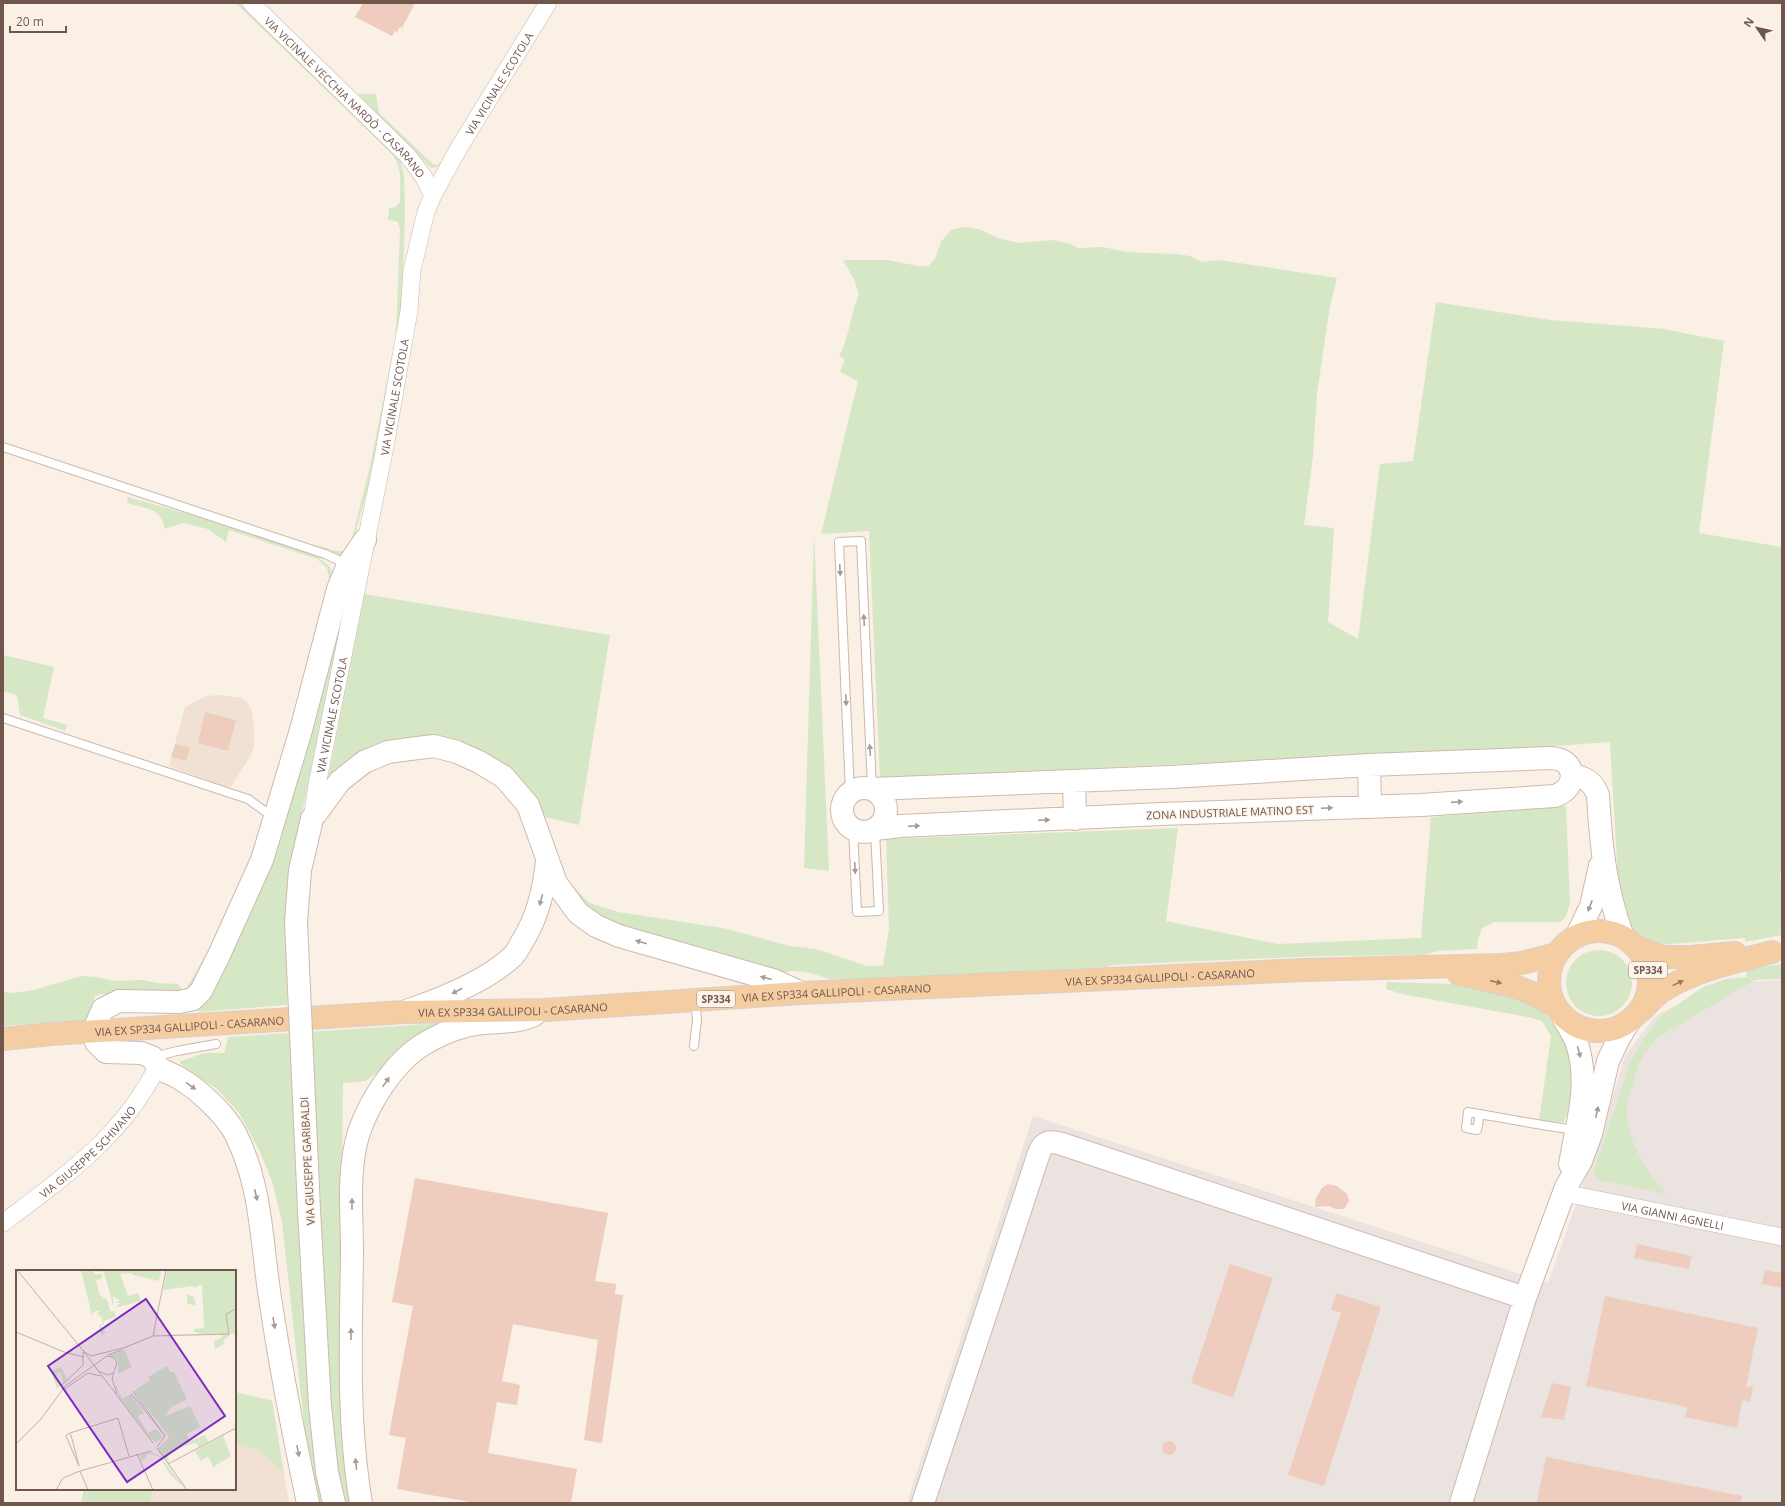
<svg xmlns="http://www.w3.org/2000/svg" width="1785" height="1506" font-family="'Open Sans',sans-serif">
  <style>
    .residential { fill: #f1e1d4 }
    .industrial { fill: #eae3df }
    .green { fill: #d6e7c5 }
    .building { fill: #eecdbf }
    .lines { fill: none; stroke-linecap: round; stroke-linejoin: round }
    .lane-casing { stroke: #cbb7ac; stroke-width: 10 }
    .street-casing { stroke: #cbb7ac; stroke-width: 18 }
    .secondary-casing { stroke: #cfb8ad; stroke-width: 24 }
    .primary-casing { stroke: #d7d0cd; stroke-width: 24 }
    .lane { stroke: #fff; stroke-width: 8 }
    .street { stroke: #fff; stroke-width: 17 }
    .secondary { stroke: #fff; stroke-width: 22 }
    .primary { stroke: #f4cda2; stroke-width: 22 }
    .secondary-bridge-casing { stroke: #cfb8ad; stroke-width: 24; stroke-linecap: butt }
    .secondary-bridge { stroke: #fff; stroke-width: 22 }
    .oneway { fill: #aa9a94 }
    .oneway2 { fill: #987a66 }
    .labels { text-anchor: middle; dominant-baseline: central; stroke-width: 3; stroke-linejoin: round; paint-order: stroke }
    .shield { fill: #fdf4eb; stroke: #9b857c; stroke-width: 1 }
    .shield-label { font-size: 10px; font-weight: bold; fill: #71564c }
    .street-label { font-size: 11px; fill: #71564c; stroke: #fdf4eb }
    .inset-road { fill: none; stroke: #c3b2a8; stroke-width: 1 }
    .view { fill: #7b2cbf; fill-opacity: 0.15; stroke: #7b2cbf; stroke-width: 2 }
    .inset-edge { fill: none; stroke: #71564c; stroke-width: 2 }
  </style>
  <rect width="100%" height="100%" fill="#faf0e5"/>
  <path class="residential" d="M 220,695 L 242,698 L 246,701 L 251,708 L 254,726 L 254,746 L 251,755 L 231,787 L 215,783 L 169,766 L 185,707 L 206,696 Z
    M 235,1392 L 272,1401 L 289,1503 L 81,1503 L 84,1489 L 235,1489 Z"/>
  <path class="industrial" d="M 1782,980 L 1782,1503 L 907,1503 L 1033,1116 L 1548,1283 L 1603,1129 L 1625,1056 L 1655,1016 L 1722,983 Z"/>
  <path class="green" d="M 236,3 L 239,3 L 290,50 L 400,159 L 404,175 L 405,211 L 402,305 L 372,473 L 352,545 L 342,556 L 312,543 C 322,546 337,554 347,550 L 351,542 L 370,466 L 396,336 L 400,230 L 398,222 L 388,220 L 389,208 L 395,207 L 400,202 C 400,184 403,166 391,153 Z
    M 358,94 L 376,94 L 379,113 L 433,164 L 437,165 L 441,162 L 453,141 L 440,166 L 431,168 Z
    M 965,227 L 979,229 L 998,238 L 1019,243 L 1054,240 L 1067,243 L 1079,248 L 1103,247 L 1126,252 L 1175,254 L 1190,256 L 1202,262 L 1219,260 L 1337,278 L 1330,306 L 1317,393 L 1313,457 L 1304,525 L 1334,528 L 1328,622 L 1358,639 L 1380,464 L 1413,461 L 1436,302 L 1550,320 L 1664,329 L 1724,341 L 1699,533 L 1782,547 L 1782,861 L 1780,879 L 1782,880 L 1782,935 L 1745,942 L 1745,938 L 1647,946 L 1628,927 L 1619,897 L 1610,742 L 1530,748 L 880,778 L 869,531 L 821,534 L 858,381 L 840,372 L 845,360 L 839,356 C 850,337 850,314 859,294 L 854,279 L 843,260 L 887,260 L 918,266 L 928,266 L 935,259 L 941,242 L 951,230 Z
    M 128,497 L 212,521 L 318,557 L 330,567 L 333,578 L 330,583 L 327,568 L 317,559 L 229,530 L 226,542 L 208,529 L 183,523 L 165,529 C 160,507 147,509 127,503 Z
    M 814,534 L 829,871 L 804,868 Z
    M 351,575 L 292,862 L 287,934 L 287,1005 L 198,1012 L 244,918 Z
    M 364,594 L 610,635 L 579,825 L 541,816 L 535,804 L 422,737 C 381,738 356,750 328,779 Z
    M 3,655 L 54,667 L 43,718 L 67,725 L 65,731 L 20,715 L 17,695 L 6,692 L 3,694 Z
    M 1566,806 L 1570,903 L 1566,916 L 1561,922 L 1495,922 L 1482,928 L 1478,939 L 1477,949 L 1439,951 L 1423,955 L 1321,956 L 1113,965 L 1105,967 L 882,979 L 829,979 L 811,973 L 794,971 L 773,974 L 655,938 L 591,914 L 559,871 L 589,903 L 618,912 L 723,928 L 790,946 L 816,949 L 867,966 L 883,966 L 889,929 L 886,839 L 1178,828 L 1166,921 L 1277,944 L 1421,938 L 1431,817 Z
    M 230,911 L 202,977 L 183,996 L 100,994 L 95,996 L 89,1016 L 85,1020 L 3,1026 L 3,992 L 13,993 L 34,990 L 81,976 L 96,977 L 114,981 L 143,980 L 157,983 L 178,984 L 184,993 Z
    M1566 983a33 33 0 1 1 66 0a33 33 0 1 1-66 0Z
    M 1782,964 L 1782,979 L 1755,980 L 1657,1038 C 1643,1051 1638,1065 1633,1083 C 1631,1090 1628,1099 1627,1107 C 1626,1140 1645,1169 1666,1194 L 1598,1180 L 1594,1177 L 1594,1170 L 1630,1064 L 1642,1041 L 1661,1016 L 1703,987 L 1726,979 L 1747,977 L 1746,969 Z
    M 1387,982 L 1455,984 L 1501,992 L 1539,1007 L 1563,1034 L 1573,1050 L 1572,1096 L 1564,1122 L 1539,1121 L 1551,1036 L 1542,1021 L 1528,1017 L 1402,994 L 1386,989 Z
    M 443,1023 L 366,1081 L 343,1083 L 340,1372 L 343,1447 L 350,1503 L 342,1503 L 338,1485 L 329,1386 L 308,1032 Z
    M 289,1033 L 293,1088 L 325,1503 L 318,1503 L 307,1451 L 282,1222 L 272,1181 L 260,1152 L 239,1113 L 217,1089 L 192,1073 L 179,1062 L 204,1053 L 224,1053 L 228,1037 Z
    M 235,1392 L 272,1401 L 284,1474 L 261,1451 L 235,1442 Z
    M 84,1489 L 153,1489 L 150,1500 L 152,1503 L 81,1503 Z"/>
  <path class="building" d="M 363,3 L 415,3 L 402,28 L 400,27 L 397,32 L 395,31 L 392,36 L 355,17 Z
    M 205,712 L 236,720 L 228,751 L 198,743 Z
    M 175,744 L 190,748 L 186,761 L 171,757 Z
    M 415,1178 L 608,1213 L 595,1281 L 616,1284 L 615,1294 L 623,1295 L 602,1443 L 584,1440 L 598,1340 L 513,1324 L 502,1381 L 520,1385 L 517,1405 L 497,1402 L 488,1453 L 577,1469 L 571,1503 L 475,1503 L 397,1489 L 406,1438 L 389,1435 L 413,1306 L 392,1302 Z
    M 1328,1184 L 1337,1186 L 1347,1194 L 1349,1201 L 1344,1209 L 1335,1209 L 1329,1206 L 1315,1207 L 1316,1198 L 1322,1188 Z
    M 1637,1244 L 1692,1256 L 1689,1269 L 1634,1258 Z
    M 1230,1264 L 1273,1278 L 1233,1398 L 1191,1383 Z
    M 1765,1270 L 1782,1273 L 1782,1288 L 1762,1284 Z
    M 1336,1293 L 1381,1307 L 1324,1486 L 1288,1475 L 1341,1313 L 1331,1310 Z
    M 1605,1296 L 1758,1328 L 1746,1386 L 1753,1387 L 1750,1402 L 1742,1400 L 1737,1428 L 1685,1417 L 1687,1407 L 1586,1386 Z
    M 1552,1383 L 1571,1387 L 1564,1420 L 1541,1417 Z
    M1162 1448a7 7 0 1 1 14 0a7 7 0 1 1-14 0Z
    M 1546,1457 L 1742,1496 L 1741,1503 L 1537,1503 Z"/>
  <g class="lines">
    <g class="lane-casing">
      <path id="lane" d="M 3,447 L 325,554 L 347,564
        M 3,718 L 248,799 L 274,818
        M 850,793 L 839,542 L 861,541 L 872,788
        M 853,829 L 857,912 L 879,911 L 875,831
        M 694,1046 L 697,1019 L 695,1001
        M 153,1057 L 177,1051 L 216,1044
        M 1480,1114 L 1477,1130 L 1466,1128 L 1468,1112 C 1503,1118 1539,1125 1575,1130"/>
    </g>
    <g class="street-casing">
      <g id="street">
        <path id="s1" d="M 251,3 L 408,156 L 423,176 L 433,195"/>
        <path id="s2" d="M 312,819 L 317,785 L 384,452 L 409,311 L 412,270 L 426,212 L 433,195 L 460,146 L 548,3"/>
        <path id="s3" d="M 1564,1193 L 1782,1237"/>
        <path id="s4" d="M 3,1223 C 62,1179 124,1135 157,1067"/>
      </g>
    </g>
    <g class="secondary-casing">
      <path id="secondary" d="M 1369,765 L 1370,807
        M 1572,775 C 1585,777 1593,782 1598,795 C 1601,846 1605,888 1623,937
        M 1074,781 L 1075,819
        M842 810a22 22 0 1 1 44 0a22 22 0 1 1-44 0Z
        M 872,789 L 1171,777 L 1369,765 L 1550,758 C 1576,758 1580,787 1555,796 L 1421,805 L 1161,814 L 901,826 L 875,829
        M 312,819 L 340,781 L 364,762 L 388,752 L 410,749 L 434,746 L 457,752 L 479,762 L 504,777 L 528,805 L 556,883 L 578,913 L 596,926 L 619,936 L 773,980 L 801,993
        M 1576,937 L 1591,906 L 1600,866
        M 409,1010 C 441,999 486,981 512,957 C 516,954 519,947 522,942 C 538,917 544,890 547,861
        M 1563,1017 C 1567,1025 1573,1033 1576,1041 C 1591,1082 1577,1123 1570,1164
        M 309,1210 L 320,1406 L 327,1472 L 334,1503
        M 308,1503 C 294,1437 281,1370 271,1304 C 261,1245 263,1188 235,1133 C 224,1113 199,1090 179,1078 C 166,1070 159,1073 152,1057 L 141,1053 L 106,1052 L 96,1042 L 93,1032 L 103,1009 L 119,1001 L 179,1002 L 193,999 L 201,991 L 219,955 L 262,860 L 301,730 L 338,589 L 348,565 L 365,540
        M 361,1503 C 347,1421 351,1336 352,1252 C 352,1214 347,1170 359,1132 C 370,1101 392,1066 419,1047 C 433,1038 449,1030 466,1026 C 489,1020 513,1025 534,1015
        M 923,1503 L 1039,1153 C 1044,1140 1050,1141 1062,1144 L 1525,1298
        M 1461,1503 L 1525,1298 L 1566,1187 L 1581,1161 L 1591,1134 L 1608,1061 L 1618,1040 L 1628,1023"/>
    </g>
    <g class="primary-casing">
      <g id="primary">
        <circle cx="1599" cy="981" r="50"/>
        <path d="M 1634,946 L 1662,957 L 1690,957 L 1735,953"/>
        <path d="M 1459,974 L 1514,986 L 1534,994 L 1555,1006"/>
        <path d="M 1642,1010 C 1648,1004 1655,996 1662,991 C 1695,970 1735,962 1772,952"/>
        <path id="s5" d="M 3,1039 L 51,1034 L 405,1012 L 545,1010 L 801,993 L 1303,970 L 1502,965 L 1522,963 L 1556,954"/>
      </g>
    </g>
    <use href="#lane" class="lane"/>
    <use href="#street" class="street"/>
    <use href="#secondary" class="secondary"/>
    <use href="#primary" class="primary"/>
    <g class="secondary-bridge-casing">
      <path id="secondary-bridge" d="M 309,1210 L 296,922 L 300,870 L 312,819"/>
    </g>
    <use href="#secondary-bridge" class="secondary-bridge"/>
  </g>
  <defs><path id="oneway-solid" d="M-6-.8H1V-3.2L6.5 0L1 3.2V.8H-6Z"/></defs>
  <g class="oneway">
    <use href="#oneway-solid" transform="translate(840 570) rotate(87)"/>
    <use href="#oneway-solid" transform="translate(864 620) rotate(-93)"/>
    <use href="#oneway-solid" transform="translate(846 700) rotate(87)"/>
    <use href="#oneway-solid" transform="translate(870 750) rotate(-93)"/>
    <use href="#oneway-solid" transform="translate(1457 802) rotate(-4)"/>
    <use href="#oneway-solid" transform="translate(1327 808) rotate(-2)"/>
    <use href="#oneway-solid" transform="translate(1044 820) rotate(-3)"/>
    <use href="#oneway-solid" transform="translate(914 826) rotate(-2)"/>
    <use href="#oneway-solid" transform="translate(855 868) rotate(87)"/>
    <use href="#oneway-solid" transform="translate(541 900) rotate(105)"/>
    <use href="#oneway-solid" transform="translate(1590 906) rotate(111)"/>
    <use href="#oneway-solid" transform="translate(641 942) rotate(-164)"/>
    <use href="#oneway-solid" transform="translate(766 978) rotate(-165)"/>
    <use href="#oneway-solid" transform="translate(457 991) rotate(152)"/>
    <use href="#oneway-solid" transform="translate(1579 1052) rotate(75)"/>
    <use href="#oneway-solid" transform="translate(386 1082) rotate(-55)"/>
    <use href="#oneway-solid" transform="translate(191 1086) rotate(35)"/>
    <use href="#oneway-solid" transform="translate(1597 1112) rotate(-77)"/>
    <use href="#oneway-solid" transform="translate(256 1195) rotate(77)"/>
    <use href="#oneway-solid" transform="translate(352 1204) rotate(-90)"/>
    <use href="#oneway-solid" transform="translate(274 1323) rotate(80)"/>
    <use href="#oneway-solid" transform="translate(351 1334) rotate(-90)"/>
    <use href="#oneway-solid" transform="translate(298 1451) rotate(79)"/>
    <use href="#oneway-solid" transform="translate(356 1464) rotate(-96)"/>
  </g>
  <g class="oneway2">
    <use href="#oneway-solid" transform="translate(1496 982) rotate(13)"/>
    <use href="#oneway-solid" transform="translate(1678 983) rotate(-26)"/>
  </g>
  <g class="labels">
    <g class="shield">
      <rect x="1629" y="962" width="38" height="16" rx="3"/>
      <rect x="697" y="991" width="38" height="16" rx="3"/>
    </g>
    <g class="shield-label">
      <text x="1648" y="970">SP334</text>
      <text x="716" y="999">SP334</text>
    </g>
    <g class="street-label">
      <text stroke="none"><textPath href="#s2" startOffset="766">VIA VICINALE SCOTOLA</textPath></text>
      <text stroke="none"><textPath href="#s1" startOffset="133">VIA VICINALE VECCHIA NARDÒ - CASARANO</textPath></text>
      <text stroke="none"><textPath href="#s2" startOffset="430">VIA VICINALE SCOTOLA</textPath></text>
      <text stroke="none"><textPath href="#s2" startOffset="106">VIA VICINALE SCOTOLA</textPath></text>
      <text transform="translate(1230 812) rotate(-2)">ZONA INDUSTRIALE MATINO EST</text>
      <text stroke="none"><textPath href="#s5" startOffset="1159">VIA EX SP334 GALLIPOLI - CASARANO</textPath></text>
      <text stroke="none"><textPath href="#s5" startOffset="835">VIA EX SP334 GALLIPOLI - CASARANO</textPath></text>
      <text stroke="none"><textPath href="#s5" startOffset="511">VIA EX SP334 GALLIPOLI - CASARANO</textPath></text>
      <text stroke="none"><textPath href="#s5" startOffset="187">VIA EX SP334 GALLIPOLI - CASARANO</textPath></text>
      <text stroke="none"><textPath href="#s4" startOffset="111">VIA GIUSEPPE SCHIVANO</textPath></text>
      <text transform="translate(307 1161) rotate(-93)">VIA GIUSEPPE GARIBALDI</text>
      <text stroke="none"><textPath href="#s3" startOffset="111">VIA GIANNI AGNELLI</textPath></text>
    </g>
  </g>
  <g transform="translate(16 1270)">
    <rect width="220" height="220" fill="#faf0e5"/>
    <path d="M 65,0 L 144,0 L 145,1 L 143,11 L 117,5 L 116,3 L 104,4 L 112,26 L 122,23 L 125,31 L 99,38 L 104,33 L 98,33 L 104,31 L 97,26 L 98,39 L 88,2 L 78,1 L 78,4 L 86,4 L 86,8 L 80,11 L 84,25 L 91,30 L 94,41 L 98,41 L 100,47 L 88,51 L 85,44 L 88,54 L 83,56 L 87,57 L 89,62 L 86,66 L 83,57 L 83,55 L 87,54 L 84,45 L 81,46 L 83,41 L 79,41 L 76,46 ZM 151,0 L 220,0 L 220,64 L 215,64 L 207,71 L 208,74 L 199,79 L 198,71 L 206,67 L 206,65 L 138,65 L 140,57 L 139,65 L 188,64 L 178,62 L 178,59 L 188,58 L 186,15 L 180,16 L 181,20 L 178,16 L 147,20 ZM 171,24 L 178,27 L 180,35 L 171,34 ZM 108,79 L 116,97 L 102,104 L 102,90 L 94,85 ZM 151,96 L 154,102 L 158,102 L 171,129 L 154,138 L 149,146 L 174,136 L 184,157 L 171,164 L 174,171 L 189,165 L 192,172 L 183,177 L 180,173 L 169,176 L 152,184 L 153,193 L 141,179 L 153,167 L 118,121 L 134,110 L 132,107 ZM 45,97 L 51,109 L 47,113 L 45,102 L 41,103 L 40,109 L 45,114 L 41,119 L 35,101 ZM 97,108 L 106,129 L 115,124 L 128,143 L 122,146 L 132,163 L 140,159 L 147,167 L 140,172 L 134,168 L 103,127 ZM 207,166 L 215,186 L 197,197 L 192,186 L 185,191 L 179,181 ZM 135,182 L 144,186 L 170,220 L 153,203 L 144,187 L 133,183 L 126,191 L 124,185 Z" fill="#d6e7c5"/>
    <path class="inset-road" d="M 1,0 L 65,78 L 137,173M 0,62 L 48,82 L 68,87M 137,66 L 150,0M 110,77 L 137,66 L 213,64 L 210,44 L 220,39M 67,81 L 75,86 L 111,77M 92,85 L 105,80M 83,101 L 91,105 L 98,103M 46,115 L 67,95 L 67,82M 47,120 L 72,103 L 85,106M 115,123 L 149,166 L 117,121M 53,163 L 55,165 L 63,196 L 50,166 ZM 54,163 L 102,148 L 113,186M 0,174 L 25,149 L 49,116 L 91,86 L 97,87 L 101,92 L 96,109 L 101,124M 141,177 L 149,166M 141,178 L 171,220M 121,184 L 137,220M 152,194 L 220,158M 64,201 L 72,220M 40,220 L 47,208 L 64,201 L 135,181"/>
    <path class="view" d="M 130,29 L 209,146 L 111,212 L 32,96 Z"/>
    <rect width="220" height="220" class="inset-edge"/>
  </g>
  <rect width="1785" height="1506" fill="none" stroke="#71564c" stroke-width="8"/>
  <g transform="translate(1757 28) rotate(304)" stroke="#fdf4eb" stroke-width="3" paint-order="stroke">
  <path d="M0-3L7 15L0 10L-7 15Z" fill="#71564c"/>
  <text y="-6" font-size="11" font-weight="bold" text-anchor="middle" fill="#71564c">N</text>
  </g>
  <path d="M10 26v6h56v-6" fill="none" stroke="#71564c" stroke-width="2"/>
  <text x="16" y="26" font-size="12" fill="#71564c" stroke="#fdf4eb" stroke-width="3" paint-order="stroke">20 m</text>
</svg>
